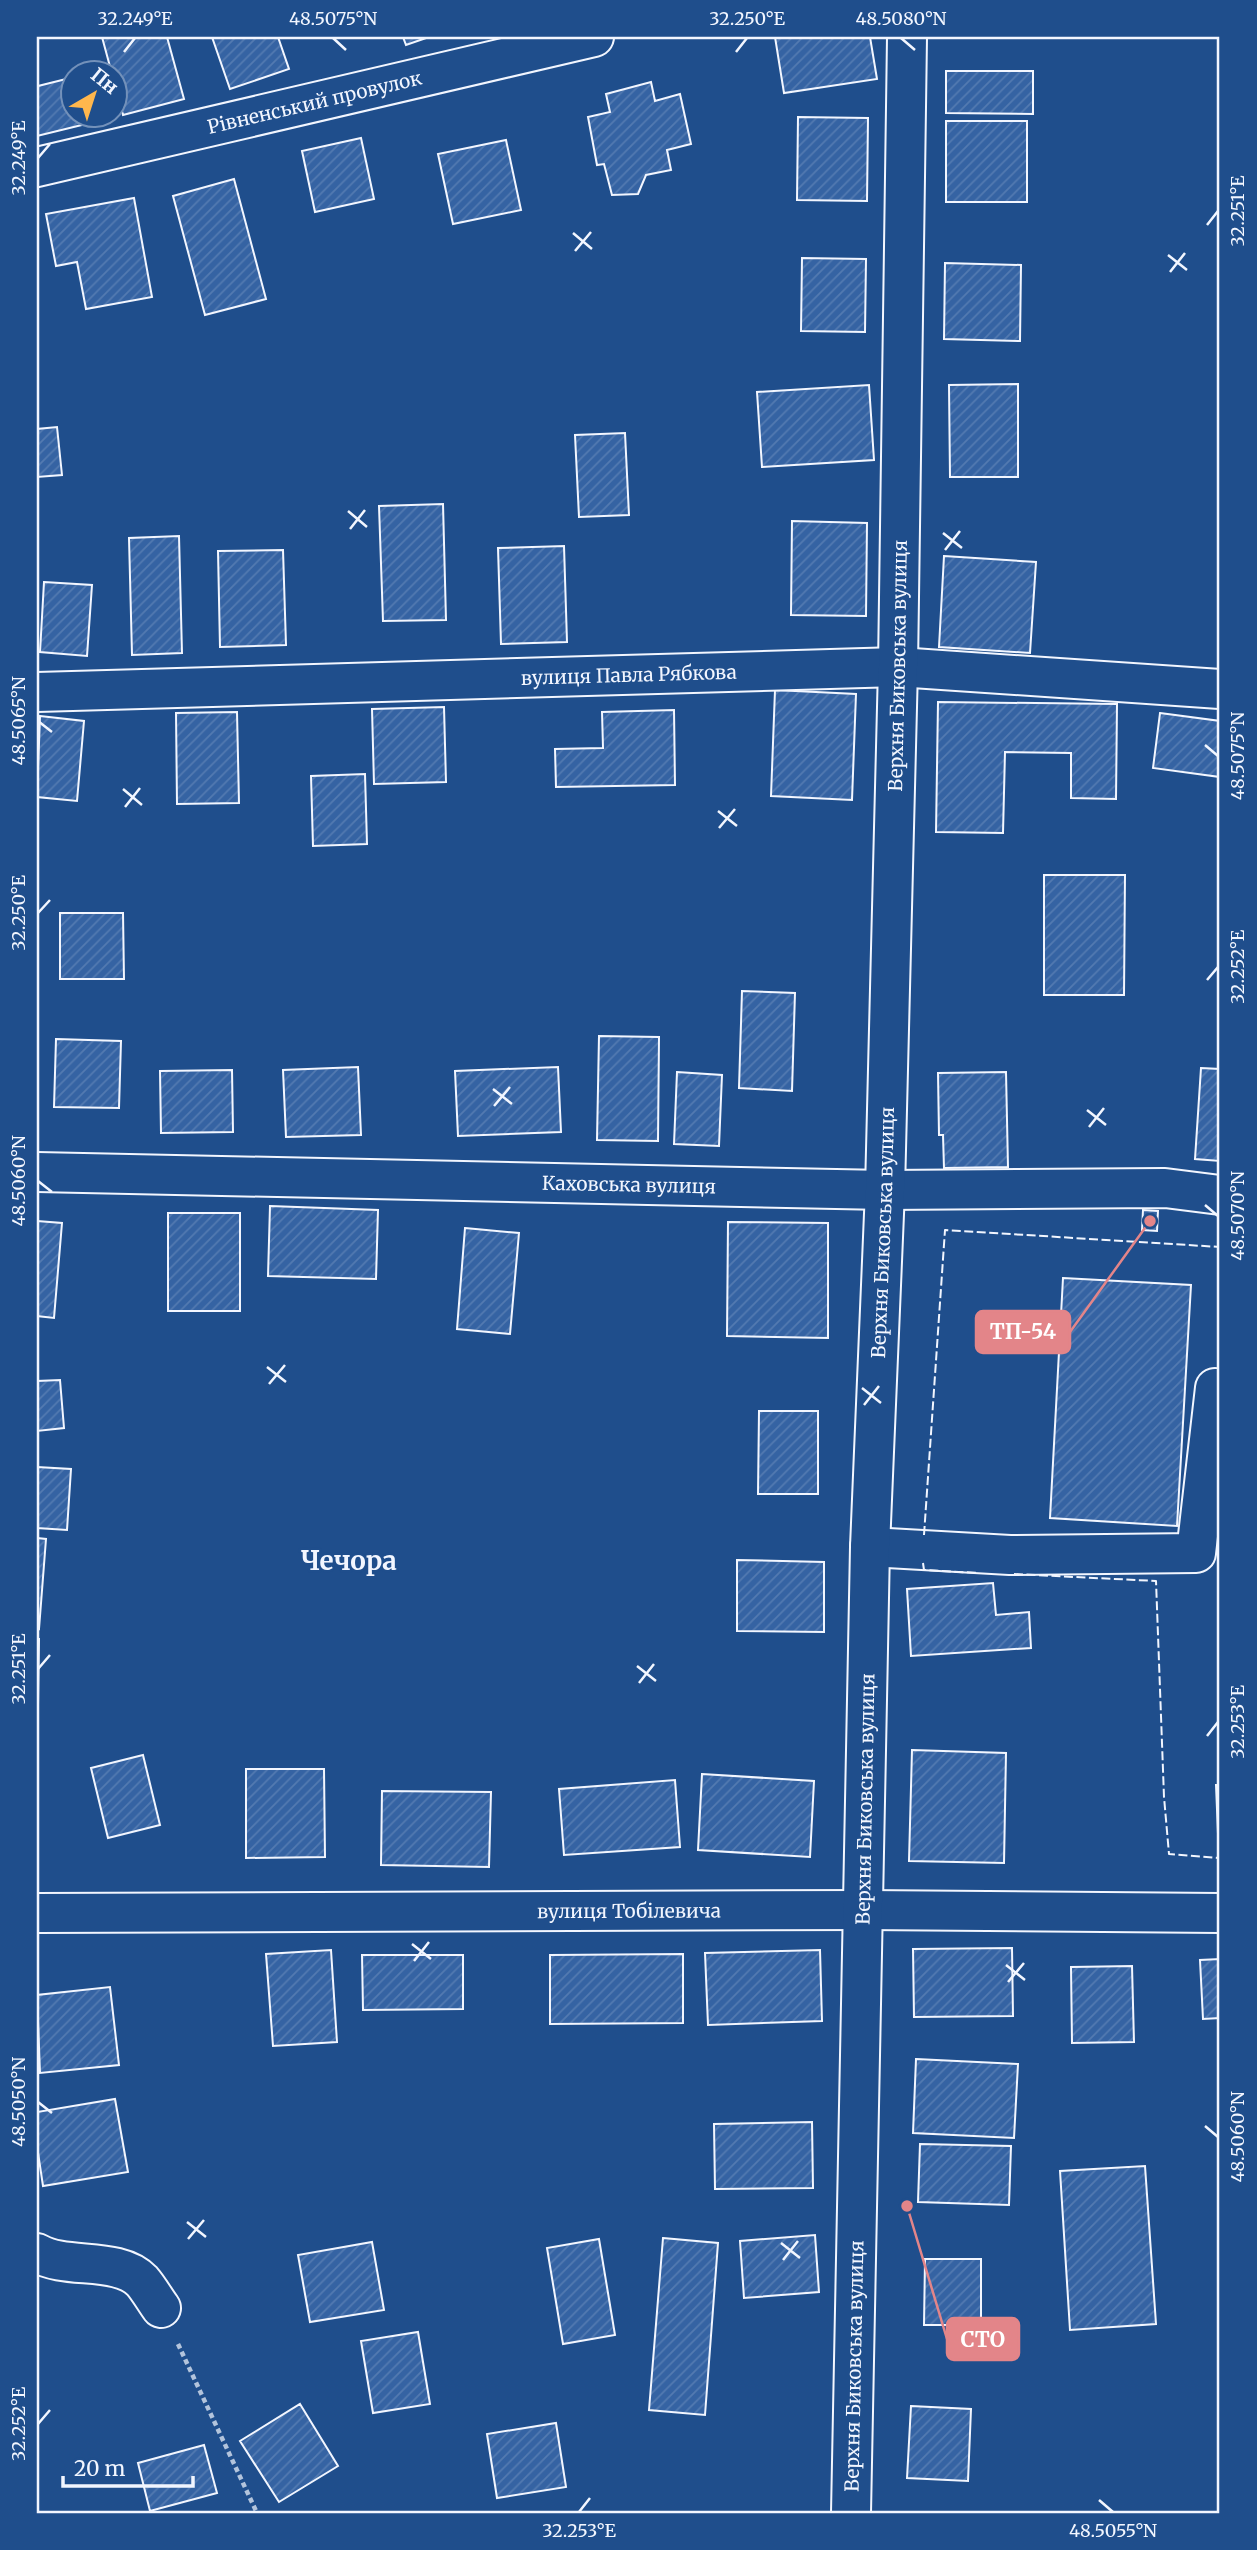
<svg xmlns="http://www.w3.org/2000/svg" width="1257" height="2550" font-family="Merriweather,serif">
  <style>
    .building { fill: url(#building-hatch); stroke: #f2f6ff; stroke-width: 2 }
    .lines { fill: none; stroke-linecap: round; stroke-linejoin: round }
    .minor-casing { stroke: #f2f6ff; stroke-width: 42 }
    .path { stroke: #b3c4dc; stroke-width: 4.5; stroke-dasharray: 5 3.5; stroke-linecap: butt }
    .minor { stroke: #1f4e8c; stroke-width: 38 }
    .fence { stroke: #f2f6ff; stroke-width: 2; stroke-dasharray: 9 3.5; stroke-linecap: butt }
    .ticks { fill: none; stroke: #f2f6ff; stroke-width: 2.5 }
    .labels { text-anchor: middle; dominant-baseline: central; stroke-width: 5; stroke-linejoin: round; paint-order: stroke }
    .street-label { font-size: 19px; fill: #f2f6ff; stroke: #1f4e8c }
    .district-label { font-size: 26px; font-weight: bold; fill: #f2f6ff; stroke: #1f4e8c }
    .leader { fill: none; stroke: #e38589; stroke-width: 2.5 }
    .callout-dot { fill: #e38589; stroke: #1f4e8c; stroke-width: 2.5 }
    .callout { fill: #e38589; stroke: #e38589; stroke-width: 2.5 }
    .callout-label { font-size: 21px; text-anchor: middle; font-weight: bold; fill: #fff }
    .neatline { fill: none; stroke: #f2f6ff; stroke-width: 2.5 }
    .ticks-label { font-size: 18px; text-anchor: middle; fill: #f2f6ff }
  </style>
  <defs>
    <pattern id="building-hatch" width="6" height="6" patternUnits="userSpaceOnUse" patternTransform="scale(1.75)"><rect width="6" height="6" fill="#3563a3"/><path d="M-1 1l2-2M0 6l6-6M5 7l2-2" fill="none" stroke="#537ab1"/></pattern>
  </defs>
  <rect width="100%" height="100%" fill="#1f4e8c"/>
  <path class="building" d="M 102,37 L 167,37 L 184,99 L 123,115 L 116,88 L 116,74 L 112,74 Z
    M 212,37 L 278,37 L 289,69 L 230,89 Z
    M 403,37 L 429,37 L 406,45 Z
    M 775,37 L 870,37 L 877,79 L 784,93 Z
    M 946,71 L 1033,71 L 1033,114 L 946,113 Z
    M 74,77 L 74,116 L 88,116 L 90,123 L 37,136 L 37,83 L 38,86 Z
    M 651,82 L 655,101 L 680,94 L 691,144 L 667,150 L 671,170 L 646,175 L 638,194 L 612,195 L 604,164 L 597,165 L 588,117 L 610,112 L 606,94 Z
    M 798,117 L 868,118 L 867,201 L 797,200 Z
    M 946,121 L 1027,121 L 1027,202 L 946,202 Z
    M 361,138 L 374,199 L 315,212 L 302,151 Z
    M 506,140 L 521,210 L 453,224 L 438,154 Z
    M 234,179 L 266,299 L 205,315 L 173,196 Z
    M 134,198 L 152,297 L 86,309 L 77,262 L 56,266 L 46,214 Z
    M 802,258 L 866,259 L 865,332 L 801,331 Z
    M 945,263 L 1021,265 L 1020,341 L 944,339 Z
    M 1018,384 L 1018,477 L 950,477 L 949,385 Z
    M 869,385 L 874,460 L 762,467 L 757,392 Z
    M 57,427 L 62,475 L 37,477 L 37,429 Z
    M 625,433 L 629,515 L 579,517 L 575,435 Z
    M 443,504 L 446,620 L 383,621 L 379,506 Z
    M 792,521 L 867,523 L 866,616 L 791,615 Z
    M 179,536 L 182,653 L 132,655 L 129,538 Z
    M 564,546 L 567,642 L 501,644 L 498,548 Z
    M 283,550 L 286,645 L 220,647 L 218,551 Z
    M 944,556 L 1036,562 L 1030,653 L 939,647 Z
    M 44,582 L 92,585 L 87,656 L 40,652 Z
    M 775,690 L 856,694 L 852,800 L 771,796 Z
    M 938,702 L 1117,704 L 1116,799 L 1071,798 L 1071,753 L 1005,752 L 1003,833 L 936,832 Z
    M 444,707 L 446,782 L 374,784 L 372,709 Z
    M 674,710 L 675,785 L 556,787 L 555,749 L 603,748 L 602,712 Z
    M 237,712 L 239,803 L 177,804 L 176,713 Z
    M 1160,713 L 1220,721 L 1220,777 L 1153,768 Z
    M 40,716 L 84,721 L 77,801 L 37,797 Z
    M 365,774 L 367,844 L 313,846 L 311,776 Z
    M 1044,875 L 1125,875 L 1124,995 L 1044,995 Z
    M 60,913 L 123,913 L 124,979 L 60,979 Z
    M 742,991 L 795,993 L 792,1091 L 739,1088 Z
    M 599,1036 L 659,1037 L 658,1141 L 597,1140 Z
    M 56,1039 L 121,1041 L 119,1108 L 54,1107 Z
    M 358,1067 L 361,1135 L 286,1137 L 283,1070 Z
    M 558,1067 L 561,1132 L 458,1136 L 455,1071 Z
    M 1201,1068 L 1220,1069 L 1220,1161 L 1195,1159 Z
    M 232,1070 L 233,1132 L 161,1133 L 160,1071 Z
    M 677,1072 L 722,1075 L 719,1146 L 674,1144 Z
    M 1006,1072 L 1008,1167 L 944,1168 L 943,1135 L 939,1135 L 938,1073 Z
    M 270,1206 L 378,1210 L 376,1279 L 268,1276 Z
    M 1143,1210 L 1158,1211 L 1157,1231 L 1142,1230 Z
    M 168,1213 L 240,1213 L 240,1311 L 168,1311 Z
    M 37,1221 L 62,1223 L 54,1318 L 37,1316 Z
    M 728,1222 L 828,1223 L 828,1338 L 727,1336 Z
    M 465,1228 L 519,1233 L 510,1334 L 457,1329 Z
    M 1063,1278 L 1191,1285 L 1177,1526 L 1050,1518 Z
    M 60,1380 L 64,1428 L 37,1431 L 37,1381 Z
    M 759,1411 L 818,1411 L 818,1494 L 758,1494 Z
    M 37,1467 L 71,1469 L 67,1530 L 37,1528 Z
    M 37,1538 L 46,1539 L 39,1629 L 37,1628 Z
    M 737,1560 L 824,1562 L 824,1632 L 737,1631 Z
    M 993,1583 L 996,1615 L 1029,1612 L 1031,1648 L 911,1656 L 907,1589 Z
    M 37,1639 L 39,1639 L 38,1705 L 37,1705 Z
    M 912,1750 L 1006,1753 L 1004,1863 L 909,1861 Z
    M 143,1755 L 160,1825 L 108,1838 L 91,1768 Z
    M 246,1769 L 324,1769 L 325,1857 L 246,1858 Z
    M 702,1774 L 814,1781 L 810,1857 L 698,1850 Z
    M 675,1780 L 680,1847 L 564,1855 L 559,1789 Z
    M 1216,1785 L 1220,1785 L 1220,1858 L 1219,1858 Z
    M 382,1791 L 491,1792 L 489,1867 L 381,1865 Z
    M 1012,1948 L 1013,2016 L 914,2017 L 913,1949 Z
    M 331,1950 L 337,2042 L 273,2046 L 266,1954 Z
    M 820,1950 L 822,2021 L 708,2025 L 705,1953 Z
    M 683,1954 L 683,2023 L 550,2024 L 550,1955 Z
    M 362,1955 L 463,1955 L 463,2009 L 363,2010 Z
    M 1220,1959 L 1220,2018 L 1203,2019 L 1200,1960 Z
    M 1132,1966 L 1134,2042 L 1072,2043 L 1071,1967 Z
    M 110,1987 L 119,2065 L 40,2073 L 37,1995 Z
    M 916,2059 L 1018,2064 L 1014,2138 L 913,2133 Z
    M 115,2099 L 128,2172 L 43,2186 L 37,2146 L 37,2112 Z
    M 812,2122 L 813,2188 L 715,2189 L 714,2124 Z
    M 920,2144 L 1011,2146 L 1009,2205 L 918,2202 Z
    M 1145,2166 L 1156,2324 L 1070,2330 L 1060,2171 Z
    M 815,2235 L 819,2292 L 744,2298 L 740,2241 Z
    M 663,2238 L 718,2243 L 705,2415 L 649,2410 Z
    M 599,2239 L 615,2335 L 563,2344 L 547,2248 Z
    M 372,2242 L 384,2310 L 310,2322 L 298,2255 Z
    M 925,2259 L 981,2259 L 981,2325 L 924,2325 Z
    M 418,2332 L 430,2404 L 373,2413 L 361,2341 Z
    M 300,2404 L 338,2466 L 279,2502 L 240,2441 Z
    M 911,2406 L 971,2409 L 968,2481 L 907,2478 Z
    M 556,2423 L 566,2487 L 497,2498 L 487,2434 Z
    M 204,2445 L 217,2493 L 150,2511 L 138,2463 Z"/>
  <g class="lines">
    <g class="minor-casing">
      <g id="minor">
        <path id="s1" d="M 37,167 L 594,37"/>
        <path id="s2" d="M 37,692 L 898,667 L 1220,689"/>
        <path id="s3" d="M 37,1172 L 885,1190 L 1165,1188 L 1220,1195"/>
        <path d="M 870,1547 L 1010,1555 L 1196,1553 L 1215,1388"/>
        <path id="s4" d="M 37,1913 L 865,1910 L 1220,1913"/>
        <path d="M 37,2253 C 66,2270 118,2256 142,2281 C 149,2289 155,2300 161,2308"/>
        <path id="s5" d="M 851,2513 L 870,1547 L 885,1190 L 898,667 L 907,37"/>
      </g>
    </g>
    <path class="path" d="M 178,2344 L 257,2513"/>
    <use href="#minor" class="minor"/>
    <path class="fence" d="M 924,1535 L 945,1230 L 1220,1247
      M 923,1563 L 924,1570 L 979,1573
      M 1014,1574 L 1156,1581 L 1164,1797 L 1169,1854 L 1220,1858"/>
  </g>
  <path class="ticks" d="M 333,38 L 346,50M 901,38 L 915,50M 124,52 L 135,38M 736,52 L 747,38M 38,158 L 50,144M 1207,225 L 1218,211M 573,233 L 592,249M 575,251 L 591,232M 1168,255 L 1187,270M 1170,272 L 1185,253M 348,511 L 367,527M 350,529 L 365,510M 943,533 L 962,548M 945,550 L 960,531M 38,721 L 52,732M 1205,745 L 1218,756M 123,789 L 142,805M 125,807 L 140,788M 718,811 L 737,826M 719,828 L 735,809M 38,913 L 50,900M 1207,980 L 1218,967M 493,1089 L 512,1104M 494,1106 L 510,1087M 1087,1110 L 1106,1125M 1089,1127 L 1104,1108M 38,1181 L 52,1192M 1205,1205 L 1218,1216M 267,1367 L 286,1382M 269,1384 L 285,1365M 862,1388 L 881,1403M 864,1405 L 879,1386M 637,1666 L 656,1681M 38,1669 L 50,1655M 639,1683 L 654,1664M 1207,1736 L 1218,1722M 412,1944 L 431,1959M 414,1961 L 429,1942M 1006,1965 L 1025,1980M 1008,1982 L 1024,1963M 38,2102 L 52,2113M 1205,2126 L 1218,2137M 187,2222 L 206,2237M 188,2239 L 204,2220M 781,2243 L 800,2258M 783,2260 L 798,2241M 38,2424 L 50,2410M 1099,2500 L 1113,2512M 579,2512 L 590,2498"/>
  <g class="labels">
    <g class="street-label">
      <text stroke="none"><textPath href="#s1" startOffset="285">Рівненський провулок</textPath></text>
      <text stroke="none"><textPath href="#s5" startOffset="1848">Верхня Биковська вулиця</textPath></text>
      <text stroke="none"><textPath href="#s2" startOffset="592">вулиця Павла Рябкова</textPath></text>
      <text stroke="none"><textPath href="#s3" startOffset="592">Каховська вулиця</textPath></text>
      <text stroke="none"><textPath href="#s5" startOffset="1281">Верхня Биковська вулиця</textPath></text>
      <text stroke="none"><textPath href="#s5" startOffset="714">Верхня Биковська вулиця</textPath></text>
      <text stroke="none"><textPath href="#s4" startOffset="592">вулиця Тобілевича</textPath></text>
      <text stroke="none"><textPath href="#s5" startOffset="147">Верхня Биковська вулиця</textPath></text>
    </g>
    <g class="district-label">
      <text x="349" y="1560">Чечора</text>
    </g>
  </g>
  <path class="leader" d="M1150 1221L1070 1332M907 2206L947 2339"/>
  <g class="callout-dot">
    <circle cx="1150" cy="1221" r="7"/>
    <circle cx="907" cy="2206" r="7"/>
  </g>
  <g class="callout">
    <rect x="976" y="1311" width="94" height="42" rx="7"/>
    <rect x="947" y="2318" width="72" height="42" rx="7"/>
  </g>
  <g class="callout-label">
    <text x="1023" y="1339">ТП-54</text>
    <text x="983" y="2347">СТО</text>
  </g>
  <rect width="1257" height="2550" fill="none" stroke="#1f4e8c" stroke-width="77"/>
  <g transform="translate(94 94) rotate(39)"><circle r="33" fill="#1f4e8c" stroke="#7391ba" stroke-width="2"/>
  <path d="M0-5L12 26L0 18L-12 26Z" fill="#ffb74d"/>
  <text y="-10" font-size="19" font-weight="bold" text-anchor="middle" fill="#f2f6ff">Пн</text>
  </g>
  <path d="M63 2476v10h130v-10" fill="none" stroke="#f2f6ff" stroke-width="3.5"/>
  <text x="74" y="2476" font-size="21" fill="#f2f6ff" stroke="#1f4e8c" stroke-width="5" paint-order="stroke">20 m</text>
  <rect x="38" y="38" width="1180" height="2474" class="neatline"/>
  <g class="ticks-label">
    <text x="135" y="25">32.249°E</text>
    <text x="333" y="25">48.5075°N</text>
    <text x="747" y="25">32.250°E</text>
    <text x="901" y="25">48.5080°N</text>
    <text transform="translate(19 158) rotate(-90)" y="6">32.249°E</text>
    <text transform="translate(1238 211) rotate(-90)" y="6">32.251°E</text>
    <text transform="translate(19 721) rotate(-90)" y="6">48.5065°N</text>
    <text transform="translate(1238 756) rotate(-90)" y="6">48.5075°N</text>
    <text transform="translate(19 913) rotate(-90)" y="6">32.250°E</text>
    <text transform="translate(1238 967) rotate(-90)" y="6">32.252°E</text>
    <text transform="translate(19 1181) rotate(-90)" y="6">48.5060°N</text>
    <text transform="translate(1238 1216) rotate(-90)" y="6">48.5070°N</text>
    <text transform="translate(19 1669) rotate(-90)" y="6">32.251°E</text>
    <text transform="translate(1238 1722) rotate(-90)" y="6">32.253°E</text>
    <text transform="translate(19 2102) rotate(-90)" y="6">48.5050°N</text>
    <text transform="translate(1238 2137) rotate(-90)" y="6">48.5060°N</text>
    <text transform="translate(19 2424) rotate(-90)" y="6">32.252°E</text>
    <text x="579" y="2537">32.253°E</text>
    <text x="1113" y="2537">48.5055°N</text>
  </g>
</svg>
